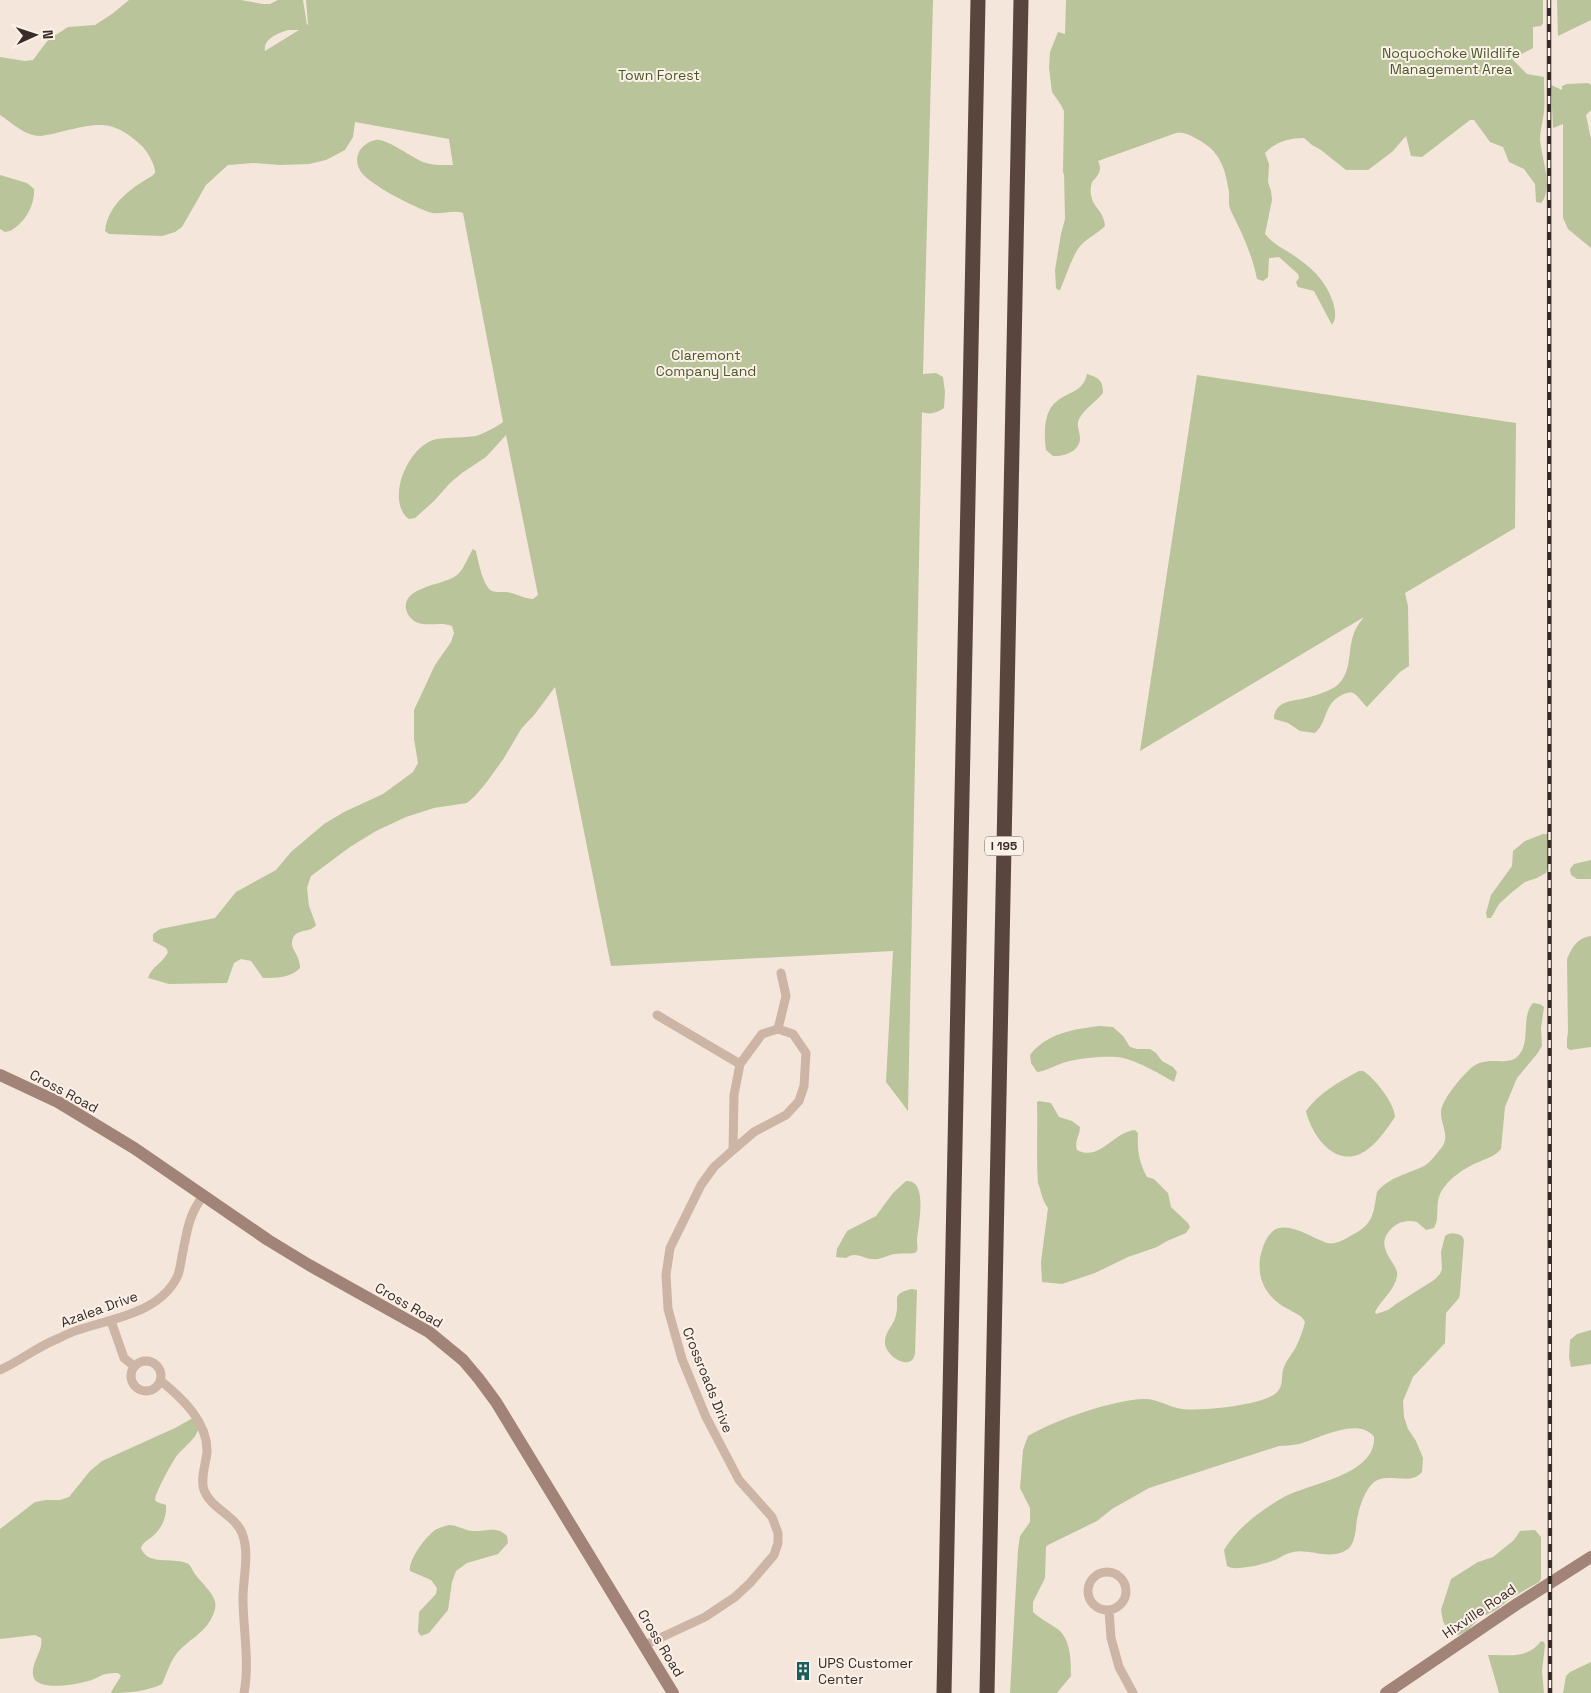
<svg xmlns="http://www.w3.org/2000/svg" width="1591" height="1693" font-family="'Space Grotesk',sans-serif">
  <style>
    .green { fill: #b9c49a; fill-rule: evenodd }
    .lines { fill: none; stroke-linecap: round; stroke-linejoin: round }
    .street { stroke: #cdb5a6; stroke-width: 9 }
    .secondary { stroke: #a18377; stroke-width: 12 }
    .highway { stroke: #5a453e; stroke-width: 15 }
    .rail-casing { stroke: #392c28; stroke-width: 4.5 }
    .rail { stroke: #fbf1e8; stroke-width: 2.5; stroke-dasharray: 8; stroke-linecap: butt }
    .labels { text-anchor: middle; dominant-baseline: central; stroke-width: 4; stroke-linejoin: round; paint-order: stroke }
    .shield { fill: #fbf1e8; stroke: #736762; stroke-width: 1 }
    .shield-label { font-size: 12px; font-weight: bold; fill: #392c28 }
    .park-label { font-size: 14px; fill: #4b5929; stroke: #fbf1e8 }
    .street-label { font-size: 14px; fill: #392c28; stroke: #fbf1e8 }
    .poi-label { font-size: 14px; fill: #392c28; stroke: #fbf1e8; text-anchor: start }
  </style>
  <rect width="100%" height="100%" fill="#f4e6db"/>
  <path class="green" d="M 129,0 L 241,0 L 262,4 L 270,4 L 278,0 L 303,0 L 307,25 L 308,24 L 306,0 L 933,0 L 923,374 L 936,373 L 943,377 L 945,392 L 944,408 C 937,413 929,415 922,412 L 908,1111 L 886,1082 L 893,951 L 611,966 L 555,687 L 535,714 L 521,729 L 504,758 L 486,783 L 475,796 L 467,803 L 434,808 L 406,817 L 376,831 L 350,847 L 311,876 L 307,888 L 309,906 L 316,925 C 310,934 294,927 292,942 C 291,950 300,955 300,968 C 291,978 276,978 263,978 L 251,961 L 241,959 L 234,963 L 227,983 L 169,984 L 148,978 C 151,967 163,963 168,952 L 166,948 L 153,941 L 153,934 L 160,929 L 215,918 L 236,892 L 276,870 L 291,852 L 324,824 L 344,812 L 383,794 L 413,772 L 418,763 L 414,739 L 414,710 L 435,665 L 451,642 L 454,633 L 452,626 C 440,621 426,628 414,621 C 410,618 407,614 406,609 C 402,586 446,585 457,575 C 465,568 467,558 473,549 L 476,551 C 478,560 483,587 492,591 C 497,593 505,591 511,593 C 519,595 526,599 533,599 L 538,595 L 506,435 L 486,457 L 462,473 L 450,483 L 434,501 L 415,518 L 409,519 C 401,514 398,502 399,492 C 400,472 416,443 437,439 C 450,437 463,438 476,436 C 485,433 496,427 503,422 L 463,213 C 450,209 439,217 426,211 C 409,204 372,186 361,172 C 356,165 356,157 360,150 C 364,145 369,141 376,140 C 386,138 412,158 423,162 C 433,166 443,165 453,165 L 449,139 L 355,122 L 353,137 L 345,150 L 326,160 L 309,164 L 280,165 L 253,163 L 228,165 L 206,185 L 182,227 L 175,232 L 162,236 L 109,234 L 105,231 C 108,204 131,188 152,176 L 155,173 C 156,166 147,151 142,146 C 113,119 99,123 64,131 C 56,133 48,135 41,136 C 24,136 13,123 0,115 L 0,57 L 25,61 L 33,60 L 48,40 L 68,27 L 95,25 L 112,14 ZM 288,30 L 299,30 L 265,51 C 263,39 278,33 288,30 Z
    M 1066,0 L 1543,0 L 1543,23 L 1541,26 L 1533,27 L 1533,48 L 1512,59 L 1527,74 L 1544,77 C 1544,89 1545,101 1544,112 C 1543,121 1540,130 1540,139 C 1541,156 1554,189 1541,203 L 1536,202 L 1535,184 L 1524,169 L 1509,162 L 1503,147 L 1490,142 L 1474,120 L 1470,120 L 1422,157 L 1411,156 L 1406,136 L 1392,152 L 1368,170 L 1346,170 L 1321,150 L 1312,145 L 1304,138 C 1290,138 1275,142 1265,153 L 1269,164 L 1268,182 L 1271,191 L 1272,200 L 1265,234 C 1272,243 1281,247 1290,253 C 1310,266 1325,279 1333,302 C 1335,310 1337,318 1332,325 L 1314,291 L 1298,287 L 1296,282 L 1299,278 L 1298,274 L 1279,257 L 1269,258 L 1268,277 L 1263,281 L 1257,279 C 1252,254 1242,233 1231,211 C 1228,205 1229,198 1229,192 C 1225,167 1220,151 1197,139 C 1190,135 1184,132 1176,133 L 1098,161 C 1103,170 1098,176 1092,182 C 1091,186 1090,191 1091,195 C 1093,208 1104,211 1105,226 C 1098,233 1090,237 1083,243 C 1073,252 1066,277 1060,290 L 1058,290 L 1056,288 L 1055,270 L 1061,234 L 1065,219 L 1064,173 L 1063,174 L 1064,111 L 1061,105 L 1052,92 L 1049,68 L 1050,52 L 1058,32 L 1065,34 Z
    M 1557,0 L 1591,0 L 1591,20 L 1558,36 Z
    M 1588,83 L 1591,85 L 1591,110 L 1586,115 L 1591,139 L 1591,248 L 1568,229 L 1563,218 L 1563,124 L 1553,128 L 1551,85 L 1562,90 L 1562,86 L 1567,84 Z
    M 0,175 L 27,183 L 34,189 C 35,205 25,223 10,231 L 5,232 L 0,229 Z
    M 1087,374 C 1099,378 1103,380 1103,393 C 1096,402 1084,409 1079,419 C 1076,427 1080,431 1080,439 C 1079,452 1063,457 1053,456 L 1046,450 C 1044,436 1043,412 1056,402 C 1068,391 1083,393 1087,374 Z
    M 1197,375 L 1516,423 L 1515,528 L 1405,593 L 1408,606 L 1409,666 L 1400,672 L 1367,707 C 1362,703 1359,696 1353,693 C 1349,692 1346,693 1342,695 C 1323,704 1328,722 1315,733 L 1300,731 L 1288,723 L 1274,719 C 1274,703 1289,701 1302,699 C 1311,697 1327,692 1335,687 C 1353,674 1347,651 1354,633 C 1356,627 1360,622 1364,617 L 1140,751 Z
    M 1543,834 L 1548,834 L 1549,860 L 1546,873 L 1537,878 L 1525,882 L 1511,893 L 1499,904 L 1491,918 L 1487,918 L 1486,913 L 1491,895 L 1512,866 L 1513,851 L 1525,841 Z
    M 1591,860 L 1591,879 L 1577,879 L 1571,875 L 1570,869 L 1574,864 Z
    M 1591,936 L 1591,1047 L 1570,1050 L 1567,1048 L 1567,1039 L 1568,1032 L 1567,959 C 1572,947 1577,938 1591,936 Z
    M 1533,1003 L 1540,1004 L 1544,1007 L 1541,1028 L 1542,1046 L 1537,1054 L 1517,1078 L 1505,1107 L 1501,1149 C 1495,1156 1490,1157 1481,1161 C 1466,1167 1447,1179 1440,1194 C 1435,1205 1440,1218 1434,1228 L 1426,1230 L 1417,1222 C 1408,1220 1400,1221 1392,1228 C 1371,1248 1400,1264 1397,1276 C 1395,1290 1381,1300 1375,1312 L 1376,1314 L 1388,1310 L 1396,1304 L 1434,1280 L 1440,1274 L 1442,1269 L 1441,1252 L 1445,1236 C 1451,1232 1455,1233 1462,1236 L 1464,1240 L 1460,1293 L 1459,1298 L 1446,1313 L 1445,1343 L 1413,1377 L 1403,1401 L 1404,1417 L 1408,1429 L 1416,1441 L 1423,1458 L 1422,1472 C 1410,1487 1385,1470 1372,1484 C 1365,1491 1360,1505 1358,1515 C 1355,1525 1357,1540 1349,1548 C 1333,1562 1309,1548 1293,1552 C 1287,1553 1281,1557 1275,1560 C 1265,1564 1236,1572 1227,1566 L 1224,1550 C 1237,1528 1261,1510 1284,1497 C 1310,1483 1376,1475 1374,1437 C 1359,1416 1318,1439 1299,1444 C 1292,1445 1285,1446 1279,1446 L 1149,1488 L 1112,1509 L 1097,1521 L 1048,1545 L 1046,1547 L 1045,1578 L 1033,1602 L 1033,1612 C 1040,1619 1048,1622 1056,1628 C 1071,1637 1071,1661 1071,1676 L 1057,1693 L 1010,1693 L 1018,1550 L 1020,1536 L 1030,1522 L 1030,1508 L 1020,1488 L 1023,1450 L 1028,1436 C 1055,1420 1110,1401 1142,1399 C 1157,1398 1168,1407 1182,1409 C 1203,1411 1257,1406 1275,1394 C 1284,1387 1281,1379 1283,1370 C 1285,1362 1292,1354 1296,1347 C 1300,1339 1303,1330 1305,1322 C 1302,1315 1296,1314 1290,1310 C 1269,1300 1257,1283 1260,1258 C 1262,1249 1265,1238 1273,1231 C 1287,1220 1314,1239 1327,1243 C 1336,1245 1345,1239 1352,1235 C 1374,1224 1373,1214 1377,1192 C 1389,1177 1408,1174 1424,1166 C 1431,1162 1437,1153 1442,1147 C 1450,1136 1441,1125 1441,1113 C 1440,1102 1461,1077 1470,1069 C 1487,1054 1505,1067 1517,1057 C 1532,1044 1520,1017 1533,1003 Z
    M 1100,1026 L 1113,1027 L 1123,1036 L 1130,1047 L 1137,1049 L 1150,1049 L 1156,1053 L 1162,1061 L 1173,1067 L 1177,1072 L 1174,1082 C 1158,1073 1135,1059 1117,1057 C 1102,1056 1084,1058 1070,1061 C 1059,1063 1045,1072 1037,1072 L 1031,1063 L 1030,1055 C 1047,1033 1074,1029 1100,1026 Z
    M 1359,1071 L 1363,1071 C 1374,1077 1395,1104 1395,1117 C 1386,1130 1375,1147 1360,1154 C 1332,1166 1311,1133 1306,1111 C 1319,1093 1340,1081 1359,1071 Z
    M 1039,1101 L 1051,1103 L 1059,1117 L 1072,1121 L 1080,1127 C 1080,1135 1074,1142 1077,1150 C 1100,1162 1113,1132 1135,1130 L 1138,1133 C 1137,1149 1139,1163 1147,1177 L 1154,1179 L 1168,1193 L 1171,1207 L 1188,1223 L 1190,1227 L 1186,1233 L 1167,1241 L 1157,1247 L 1128,1257 L 1095,1273 L 1062,1284 L 1042,1282 L 1041,1262 L 1048,1208 C 1041,1198 1042,1193 1038,1183 C 1036,1155 1038,1129 1037,1102 Z
    M 906,1181 C 929,1179 918,1226 917,1240 C 917,1244 918,1247 917,1251 L 915,1253 C 909,1254 902,1253 895,1254 C 887,1255 881,1260 872,1259 C 862,1258 855,1251 846,1258 L 836,1257 L 837,1249 L 847,1231 L 876,1216 L 893,1193 Z
    M 912,1289 L 917,1290 L 915,1354 C 911,1372 887,1357 885,1344 C 884,1331 894,1326 896,1315 C 900,1298 890,1294 912,1289 Z
    M 1591,1330 L 1591,1364 L 1571,1367 L 1569,1357 L 1570,1340 L 1577,1334 Z
    M 198,1418 C 204,1437 182,1446 174,1460 C 167,1471 161,1483 156,1495 L 155,1500 L 157,1502 L 166,1505 C 167,1517 162,1528 153,1536 C 148,1540 143,1542 141,1548 C 147,1566 172,1557 186,1563 C 190,1564 191,1567 193,1571 C 199,1581 210,1589 214,1599 C 217,1605 215,1611 212,1617 C 205,1633 188,1640 177,1653 C 170,1662 167,1673 162,1684 C 148,1691 128,1693 112,1693 L 111,1692 L 121,1676 L 118,1673 C 114,1673 110,1673 106,1674 C 101,1675 97,1678 92,1680 C 80,1684 35,1693 33,1675 C 31,1662 44,1650 41,1638 L 35,1635 L 0,1639 L 0,1529 L 35,1502 L 46,1500 L 60,1500 L 69,1497 L 90,1471 L 102,1461 L 175,1428 L 191,1419 Z
    M 449,1525 C 457,1525 464,1530 472,1531 C 486,1532 496,1525 507,1536 L 508,1543 L 498,1554 L 467,1563 L 456,1571 L 452,1582 L 448,1610 L 429,1633 L 421,1636 L 418,1632 L 419,1612 L 436,1594 L 437,1588 L 431,1580 L 410,1571 C 408,1560 427,1534 437,1529 C 441,1527 445,1526 449,1525 Z
    M 1535,1530 L 1541,1537 L 1541,1579 L 1539,1582 L 1511,1598 L 1496,1610 L 1480,1618 L 1467,1631 L 1459,1635 L 1452,1635 L 1448,1632 L 1443,1621 L 1441,1610 L 1451,1579 L 1478,1562 L 1493,1557 L 1514,1540 L 1520,1531 Z
    M 1541,1641 L 1544,1642 L 1545,1645 L 1542,1671 L 1544,1693 L 1499,1693 L 1488,1655 C 1508,1654 1527,1660 1541,1641 Z
    M 1591,1662 L 1591,1693 L 1563,1693 L 1566,1676 L 1570,1672 Z"/>
  <g class="lines">
    <path class="street" d="M 657,1015 L 740,1064
      M 778,1029 L 786,996 L 781,973
      M 111,1321 L 124,1358 L 134,1366
      M131 1376a15 15 0 1 1 30 0a15 15 0 1 1-30 0Z
      M 0,1370 C 20,1361 37,1347 57,1339 C 64,1336 71,1332 78,1330 C 113,1318 161,1313 178,1275 C 180,1269 181,1262 182,1256 C 187,1232 188,1216 203,1196
      M 161,1381 C 182,1398 208,1422 207,1452 C 206,1463 200,1479 204,1490 C 211,1509 235,1515 242,1533 C 250,1553 243,1577 243,1598 C 243,1630 250,1661 244,1693
      M1088 1591a19 19 0 1 1 38 0a19 19 0 1 1-38 0Z
      M 1109,1610 L 1111,1638 L 1119,1667 L 1133,1693
      M 645,1645 L 705,1617 L 735,1597 L 750,1583 L 774,1555 L 778,1543 L 778,1533 L 772,1517 L 739,1480 L 706,1417 L 682,1359 L 668,1309 L 666,1275 L 670,1248 L 701,1185 L 714,1167 L 733,1150 L 734,1095 L 740,1064 L 762,1034 L 778,1029 L 793,1034 L 806,1053 L 804,1086 L 799,1101 L 786,1115 L 754,1132 L 733,1150"/>
    <path class="secondary" d="M 0,1075 L 58,1102 L 134,1148 L 268,1240 L 309,1265 L 429,1332 L 463,1360 L 479,1379 L 496,1402 L 673,1693
      M 1386,1693 L 1517,1604 L 1591,1557"/>
    <path class="highway" d="M 944,1693 L 978,0
      M 987,1693 L 1021,0"/>
    <g class="rail-casing">
      <path id="rail" d="M 1549,0 L 1550,1693"/>
    </g>
    <use href="#rail" class="rail"/>
  </g>
  <defs>
    <g id="building-bare" transform="scale(1.5)"><path d="M-4-6H4V6H1V3H-1V6H-4ZM-2.5-4.3h1.7v1.8h-1.7ZM.8-4.3h1.7v1.8H.8ZM-2.5-1h1.7V.8h-1.7ZM.8-1h1.7V.8H.8Z" fill="#1a5d5d" stroke="#fbf1e8" stroke-width="2.5" paint-order="stroke"/></g>
  </defs>
  <g fill-rule="evenodd">
    <use href="#building-bare" x="803" y="1671"/>
  </g>
  <g class="labels">
    <rect class="shield" x="985" y="836.5" width="38" height="19" rx="4"/>
    <g class="shield-label">
      <text x="1004" y="846">I 195</text>
    </g>
    <g class="park-label">
      <text x="1451" y="53">Noquochoke Wildlife<tspan x="1451" dy="16">Management Area</tspan></text>
      <text x="659" y="75">Town Forest</text>
      <text x="706" y="355">Claremont<tspan x="706" dy="16">Company Land</tspan></text>
    </g>
    <g class="street-label">
      <text transform="translate(64 1091) rotate(28)">Cross Road</text>
      <text transform="translate(409 1305) rotate(30)">Cross Road</text>
      <text transform="translate(99 1309) rotate(-20)">Azalea Drive</text>
      <text transform="translate(708 1380) rotate(68)">Crossroads Drive</text>
      <text transform="translate(1479 1611) rotate(-34)">Hixville Road</text>
      <text transform="translate(661 1643) rotate(59)">Cross Road</text>
    </g>
    <g class="poi-label">
      <text x="818" y="1663">UPS Customer<tspan x="818" dy="16">Center</tspan></text>
    </g>
  </g>
  <g transform="translate(35 35) rotate(87)" stroke="#fbf1e8" stroke-width="4" paint-order="stroke">
  <path d="M0-4L9 19L0 12L-9 19Z" fill="#392c28"/>
  <text y="-8" font-size="14" font-weight="bold" text-anchor="middle" fill="#392c28">N</text>
  </g>
</svg>
